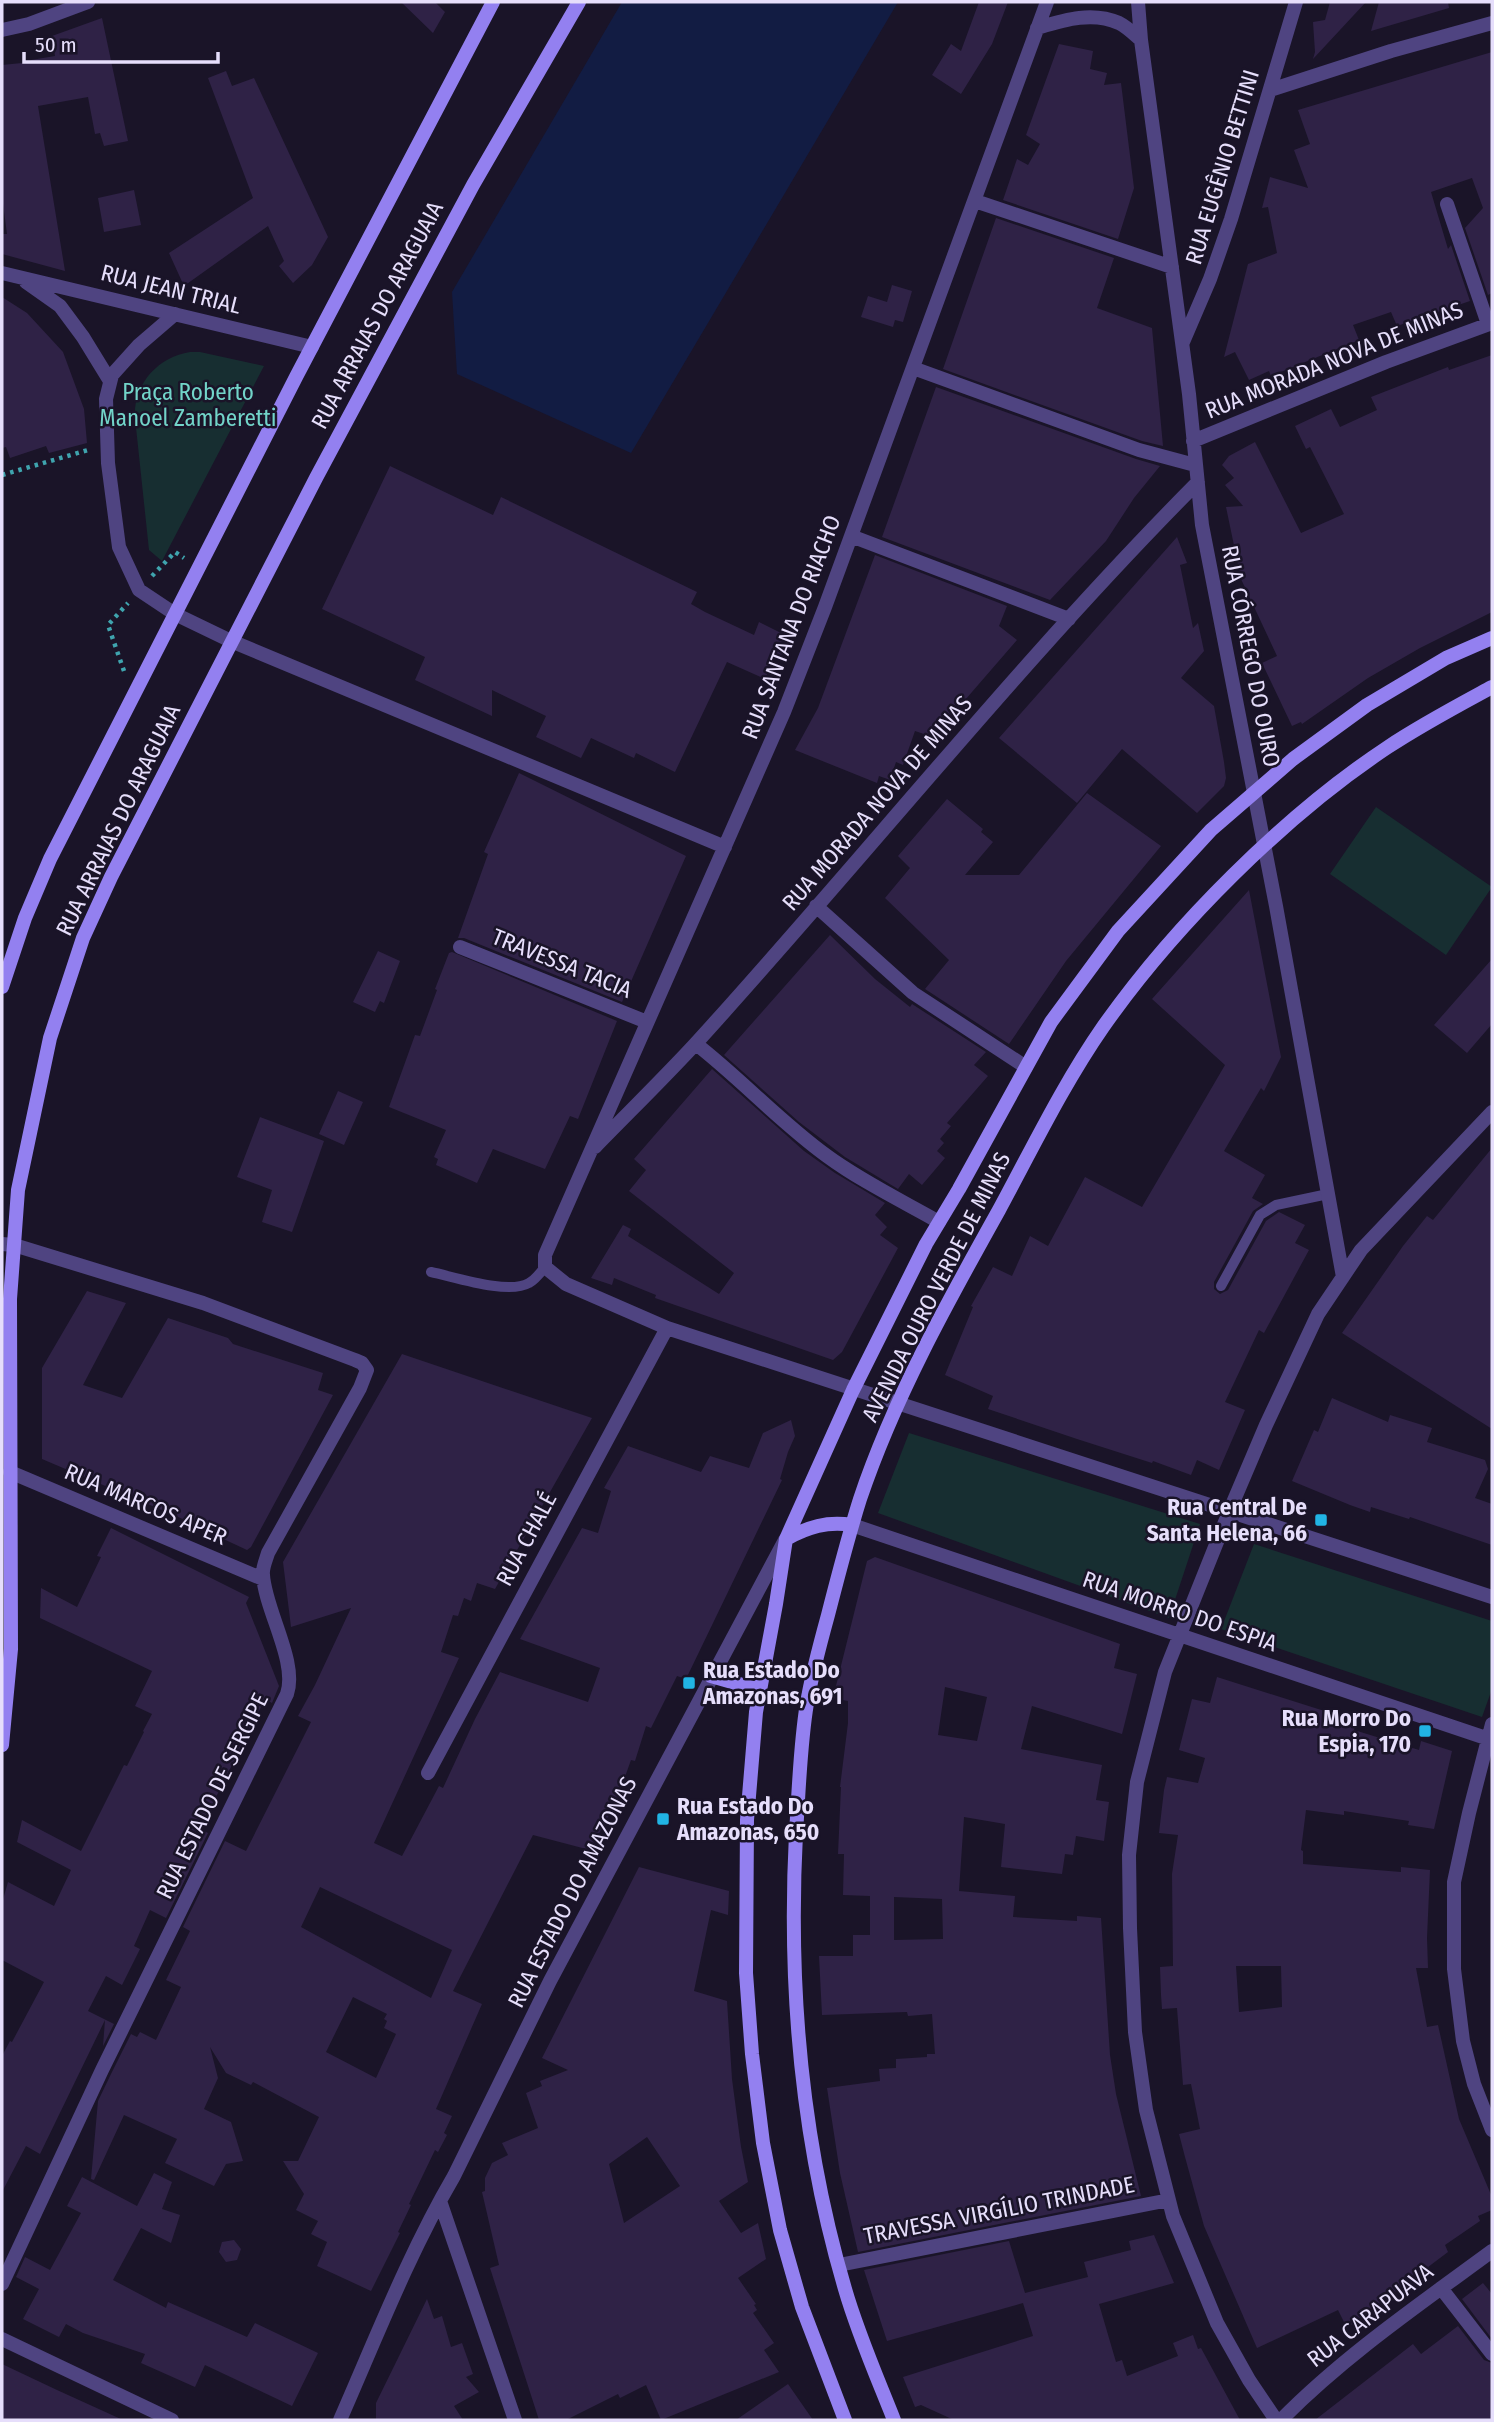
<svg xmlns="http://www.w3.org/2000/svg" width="1494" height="2422" font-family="'Fira Sans Condensed',sans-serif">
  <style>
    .green { fill: #172e31 }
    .water { fill: #121c43 }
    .building { fill: #2f2246; fill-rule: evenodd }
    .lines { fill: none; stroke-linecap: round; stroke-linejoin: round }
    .path { stroke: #3fa4ae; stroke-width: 4.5; stroke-dasharray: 3.5 5; stroke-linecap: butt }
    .lane { stroke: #4f4481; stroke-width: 10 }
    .street { stroke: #4f4481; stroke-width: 14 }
    .secondary { stroke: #9380f0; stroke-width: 14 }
    .poi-dot { fill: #21b4e4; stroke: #1a1428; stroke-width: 2.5 }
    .labels { text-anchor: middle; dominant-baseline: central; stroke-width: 5; stroke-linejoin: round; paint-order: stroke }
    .street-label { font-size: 23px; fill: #e6defb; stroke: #1a1428 }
    .park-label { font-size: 23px; fill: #72d4c9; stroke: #1a1428 }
    .poi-label { font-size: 23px; font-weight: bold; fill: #e6defb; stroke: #1a1428; text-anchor: end }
  </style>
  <rect width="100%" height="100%" fill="#1a1428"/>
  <path class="green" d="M 190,352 L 200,352 L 264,366 L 162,561 L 149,550 L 135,418 C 133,384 158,357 190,352 Z
    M 1376,807 L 1492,887 L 1446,955 L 1330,874 Z
    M 909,1433 L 1200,1524 L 1169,1618 L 878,1513 Z
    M 1254,1544 L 1492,1621 L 1492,1689 L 1482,1717 L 1221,1629 Z"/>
  <path class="water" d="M 622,2 L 898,2 L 631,453 L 457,374 L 452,292 Z"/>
  <path class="building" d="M 401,2 L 435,2 L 445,12 L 433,33 Z
    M 979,2 L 1008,2 L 992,44 L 961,94 L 932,75 L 951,44 L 961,51 Z
    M 1330,2 L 1366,2 L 1313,59 L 1315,52 L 1313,22 L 1325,20 Z
    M 1379,2 L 1448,2 L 1449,8 L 1371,31 Z
    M 102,18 L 128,141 L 104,146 L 100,133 L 95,134 L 88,97 L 38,106 L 65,271 L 2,254 L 2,234 L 7,234 L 2,196 L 2,65 L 32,62 L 31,60 L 55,56 L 52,36 Z
    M 1059,44 L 1093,51 L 1090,69 L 1107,73 L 1104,85 L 1121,83 L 1134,188 L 1118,239 L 1003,200 L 1017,159 L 1028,165 L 1040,144 L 1026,135 Z
    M 1492,52 L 1492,293 L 1488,295 L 1465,228 L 1483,208 L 1472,178 L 1431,192 L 1448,249 L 1451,245 L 1470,301 L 1397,326 L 1391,312 L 1353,325 L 1359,340 L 1271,376 L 1269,371 L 1249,380 L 1235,352 L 1224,357 L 1248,264 L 1277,253 L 1268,207 L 1262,208 L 1270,177 L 1308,188 L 1294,150 L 1310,144 L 1298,110 Z
    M 226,71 L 232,86 L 254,78 L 328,237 L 312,265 L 293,283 L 279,266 L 284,261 L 268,226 L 184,286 L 169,253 L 253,198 L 208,78 Z
    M 134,190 L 141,225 L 104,232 L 98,198 Z
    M 996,218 L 1114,258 L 1097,308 L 1152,328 L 1163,446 L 1142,441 L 943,369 Z
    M 892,285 L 912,291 L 903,322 L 895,320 L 893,327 L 861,317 L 868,296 L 887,302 Z
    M 2,297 L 27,313 L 63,352 L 84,409 L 87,443 L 49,453 L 46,446 L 10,458 L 6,447 L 2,448 Z
    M 1492,355 L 1492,612 L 1420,648 L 1368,678 L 1302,724 L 1301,722 L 1292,726 L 1262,663 L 1277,656 L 1241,579 L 1226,507 L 1243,506 L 1225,485 L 1234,478 L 1222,465 L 1229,456 L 1255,442 L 1301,533 L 1344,514 L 1310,447 L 1306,449 L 1295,426 L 1331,409 L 1340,427 L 1377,410 L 1371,397 L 1448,367 L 1449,370 Z
    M 936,387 L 1136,459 L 1160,466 L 1134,498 L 1106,541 L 1050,600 L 882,537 Z
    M 390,466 L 493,515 L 501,497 L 697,592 L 691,604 L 705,612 L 754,635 L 759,622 L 789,637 L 781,656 L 776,654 L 765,679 L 727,662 L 675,772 L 636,753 L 634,758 L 591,738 L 581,758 L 536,737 L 546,716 L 492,690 L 492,716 L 415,680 L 425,657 L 322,609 Z
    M 1177,537 L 1187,563 L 1180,565 L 1193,628 L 1198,623 L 1204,651 L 1181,678 L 1214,706 L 1224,762 L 1226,778 L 1224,786 L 1197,813 L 1122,749 L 1077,803 L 999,738 Z
    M 875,555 L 1007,606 L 999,626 L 1017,640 L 933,737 L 915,731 L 903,765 L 896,762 L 890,780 L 879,776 L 877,783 L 795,750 L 818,708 Z
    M 519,773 L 686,856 L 622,1002 L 464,938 L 458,938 L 488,854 L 484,852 Z
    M 1087,793 L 1161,846 L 1066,961 L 1009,1044 L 925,989 L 949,960 L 885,898 L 910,868 L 898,856 L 947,799 L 983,829 L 981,832 L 993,842 L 965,875 L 1019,875 Z
    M 1249,890 L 1281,1057 L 1264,1091 L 1261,1088 L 1224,1151 L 1265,1175 L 1252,1198 L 1263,1204 L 1253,1211 L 1214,1282 L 1214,1289 L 1220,1294 L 1228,1290 L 1266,1221 L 1279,1212 L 1305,1225 L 1295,1243 L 1309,1250 L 1264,1333 L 1259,1330 L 1225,1402 L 1245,1410 L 1219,1470 L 1197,1460 L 1191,1475 L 1153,1461 L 1152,1463 L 1077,1439 L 988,1409 L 993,1396 L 945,1375 L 973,1307 L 971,1306 L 993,1267 L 1012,1276 L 1030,1236 L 1048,1246 L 1085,1177 L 1142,1207 L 1225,1065 L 1152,999 Z
    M 830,935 L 875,979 L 910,1007 L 912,1004 L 986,1052 L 974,1065 L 988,1076 L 947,1123 L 951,1126 L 940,1139 L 944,1143 L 937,1151 L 945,1158 L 922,1185 L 909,1174 L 898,1189 L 845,1157 L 799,1122 L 724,1055 Z
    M 378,951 L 400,961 L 384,1003 L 380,1001 L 375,1012 L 353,1002 Z
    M 452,952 L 617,1021 L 578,1119 L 570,1116 L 545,1169 L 493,1149 L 477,1183 L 436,1165 L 438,1159 L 434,1157 L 446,1130 L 389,1107 L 415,1035 L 420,1036 L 437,990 L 435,989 L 449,953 Z
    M 1492,959 L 1492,1024 L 1467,1053 L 1434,1025 Z
    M 712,1069 L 804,1151 L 835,1173 L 885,1203 L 875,1215 L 887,1227 L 880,1235 L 898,1248 L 842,1352 L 833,1360 L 655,1298 L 656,1295 L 614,1278 L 612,1285 L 591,1278 L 623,1225 L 631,1229 L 628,1236 L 719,1294 L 734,1273 L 629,1191 L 646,1170 L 634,1159 Z
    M 338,1091 L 363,1102 L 344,1145 L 319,1134 Z
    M 260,1117 L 324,1141 L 292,1232 L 262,1222 L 272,1190 L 237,1177 Z
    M 1492,1148 L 1492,1429 L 1342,1333 L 1403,1246 L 1427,1216 L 1433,1220 Z
    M 87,1291 L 126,1303 L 83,1385 L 122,1398 L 168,1318 L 228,1338 L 233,1344 L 323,1373 L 318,1390 L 333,1395 L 251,1547 L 247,1550 L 217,1536 L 218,1534 L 42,1459 L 42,1368 Z
    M 402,1354 L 592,1418 L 495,1589 L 477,1583 L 471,1601 L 464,1598 L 458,1616 L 453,1615 L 441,1652 L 459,1658 L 374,1843 L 402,1856 L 439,1786 L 443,1788 L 475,1719 L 500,1672 L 588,1702 L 600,1668 L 520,1639 L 582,1528 L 598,1533 L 611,1491 L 604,1488 L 628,1446 L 701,1472 L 710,1456 L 749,1468 L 763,1433 L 791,1420 L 795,1436 L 788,1452 L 780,1479 L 782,1480 L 686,1679 L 677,1676 L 651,1728 L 646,1726 L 635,1761 L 631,1760 L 616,1802 L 590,1850 L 533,1835 L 453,1991 L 482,2004 L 436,2109 L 452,2116 L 444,2133 L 447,2135 L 438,2152 L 435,2150 L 409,2204 L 411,2205 L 398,2232 L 400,2233 L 371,2291 L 317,2266 L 327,2242 L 311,2234 L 318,2221 L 296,2210 L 304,2194 L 283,2161 L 298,2161 L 319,2117 L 253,2082 L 251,2085 L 226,2073 L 210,2047 L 218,2078 L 204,2109 L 231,2122 L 243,2161 L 226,2164 L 214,2186 L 165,2163 L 177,2139 L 124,2115 L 94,2180 L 91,2179 L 98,2101 L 111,2074 L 131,2034 L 137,2037 L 140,2032 L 156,2040 L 181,1987 L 166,1980 L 190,1931 L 183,1927 L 225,1841 L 246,1851 L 311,1722 L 298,1716 L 315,1685 L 351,1608 L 291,1627 L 283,1562 ZM 320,1887 L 452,1950 L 431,1998 L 301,1927 ZM 353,1997 L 387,2014 L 384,2019 L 387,2021 L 384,2028 L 396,2034 L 376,2078 L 326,2052 Z
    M 1332,1398 L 1388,1422 L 1390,1415 L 1432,1428 L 1427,1442 L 1485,1460 L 1488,1469 L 1475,1498 L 1492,1504 L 1492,1545 L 1410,1517 L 1409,1519 L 1371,1507 L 1370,1512 L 1350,1505 L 1292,1481 L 1314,1430 L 1318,1432 Z
    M 111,1528 L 249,1597 L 246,1603 L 279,1686 L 272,1703 L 265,1699 L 200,1829 L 208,1833 L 166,1918 L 150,1910 L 134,1946 L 140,1949 L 122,1985 L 106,1976 L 88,2011 L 114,2024 L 103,2046 L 105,2020 L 40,2154 L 26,2146 L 2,2192 L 2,2056 L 10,2041 L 12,2042 L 44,1982 L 2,1960 L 2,1903 L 8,1882 L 54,1906 L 71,1870 L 17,1842 L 22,1820 L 81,1851 L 124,1765 L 127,1766 L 144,1732 L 143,1731 L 152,1714 L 135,1706 L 152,1671 L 40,1618 L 41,1588 L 77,1607 L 101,1557 L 97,1556 Z
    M 875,1557 L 1120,1644 L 1114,1668 L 1137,1674 L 1122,1734 L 1032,1706 L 1021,1749 L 1102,1765 L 1096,1800 L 1109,1802 L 1104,1841 L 1076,1836 L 1073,1855 L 1065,1854 L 1062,1874 L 1001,1867 L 1005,1824 L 964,1817 L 959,1891 L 1015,1896 L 1013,1917 L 1077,1921 L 1077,1916 L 1101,1918 L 1110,2055 L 1116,2094 L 1141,2196 L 858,2252 L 840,2173 L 827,2088 L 880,2081 L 879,2069 L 896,2068 L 896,2059 L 927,2057 L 927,2054 L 935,2054 L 932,2014 L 908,2016 L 907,2012 L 822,2015 L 819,1956 L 853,1956 L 853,1935 L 870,1935 L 870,1896 L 843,1895 L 844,1854 L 838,1854 L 841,1787 L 840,1787 L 848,1723 L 848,1701 L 833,1698 L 867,1561 ZM 945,1687 L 987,1697 L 977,1741 L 938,1735 ZM 894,1897 L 942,1899 L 943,1939 L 894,1940 Z
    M 1217,1677 L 1356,1721 L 1354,1730 L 1419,1750 L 1421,1741 L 1452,1751 L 1434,1829 L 1408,1825 L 1409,1821 L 1344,1811 L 1344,1815 L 1306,1810 L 1301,1850 L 1303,1851 L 1303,1864 L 1401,1872 L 1401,1867 L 1430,1870 L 1427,1938 L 1428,1968 L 1416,1968 L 1427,2027 L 1438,2025 L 1459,2119 L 1492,2197 L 1492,2210 L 1478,2216 L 1480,2221 L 1445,2245 L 1448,2252 L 1347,2328 L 1338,2310 L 1257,2348 L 1204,2226 L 1185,2157 L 1179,2134 L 1200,2129 L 1191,2084 L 1183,2085 L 1177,2008 L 1162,2009 L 1161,1995 L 1160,1967 L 1173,1966 L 1172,1874 L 1178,1835 L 1159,1833 L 1164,1790 L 1167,1777 L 1198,1783 L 1205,1758 L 1179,1750 L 1192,1699 L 1210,1703 ZM 1236,1966 L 1281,1966 L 1282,2007 L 1239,2012 Z
    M 639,1867 L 729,1891 L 728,1915 L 711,1910 L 694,1991 L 727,2001 L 732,2079 L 741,2147 L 748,2182 L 719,2201 L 741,2233 L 758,2223 L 766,2259 L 738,2278 L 756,2304 L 754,2305 L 757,2310 L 753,2313 L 774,2343 L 764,2350 L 779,2372 L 661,2420 L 646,2385 L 620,2398 L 618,2394 L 566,2420 L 539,2420 L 490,2268 L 499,2265 L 482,2192 L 485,2191 L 485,2178 L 492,2163 L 508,2155 L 502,2143 L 538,2128 L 526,2093 L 542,2086 L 540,2081 L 568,2070 L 542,2058 ZM 647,2137 L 680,2186 L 624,2223 L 609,2164 Z
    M 154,2173 L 172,2182 L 162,2209 L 180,2215 L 171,2243 L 141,2228 L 113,2280 L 166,2308 L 168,2302 L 247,2337 L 255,2323 L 318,2353 L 292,2406 L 205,2365 L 195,2387 L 141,2363 L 145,2354 L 83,2333 L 66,2324 L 59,2337 L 23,2319 L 39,2289 L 16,2277 L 25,2257 L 50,2270 L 81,2213 L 67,2206 L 82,2177 L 137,2206 Z
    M 1154,2235 L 1174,2283 L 1099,2304 L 1116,2362 L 1122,2360 L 1127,2376 L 1178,2356 L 1173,2343 L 1193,2335 L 1198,2349 L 1201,2348 L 1240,2420 L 954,2420 L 921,2405 L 915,2407 L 903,2377 L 1033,2336 L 1023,2303 L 887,2341 L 864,2270 L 1009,2241 L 1025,2293 L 1088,2277 L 1084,2262 L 1131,2250 L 1129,2241 Z
    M 234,2240 L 241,2249 L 237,2260 L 226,2262 L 219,2252 L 222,2242 Z
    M 1483,2283 L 1492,2294 L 1492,2339 L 1462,2299 Z
    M 427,2299 L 434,2319 L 442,2316 L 451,2347 L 462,2343 L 473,2374 L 466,2377 L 479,2392 L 454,2406 L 463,2420 L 376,2420 L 376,2403 Z
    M 1458,2326 L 1484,2360 L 1492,2363 L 1492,2420 L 1315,2420 L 1413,2344 L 1421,2354 Z
    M 2,2364 L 57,2390 L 123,2420 L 2,2420 Z
    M 788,2384 L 813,2420 L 736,2420 Z"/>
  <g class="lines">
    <path class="path" d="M 2,475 L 88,450
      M 152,576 L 175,552 L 184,558
      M 124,671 L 108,625 L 128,603"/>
    <path class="lane" d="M 431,1272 C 455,1277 508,1295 529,1283 C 535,1280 541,1272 545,1267
      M 1221,1286 L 1260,1215 L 1276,1205 L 1328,1194"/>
    <path class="street" d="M 1047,2 L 825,607 L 784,712 L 545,1255 L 545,1267 L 566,1284 L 667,1328 L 1492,1597
      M 1138,2 L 1141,40 L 1189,394 L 1202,525 L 1276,906 L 1343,1277
      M 1037,28 C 1064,20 1092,11 1119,23 C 1127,27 1134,34 1141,40
      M 2,30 L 29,24 L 88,2
      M 1270,90 L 1391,51 L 1492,23
      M 975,201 L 1172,267
      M 1447,204 L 1488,324
      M 2,273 L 312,347
      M 26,282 L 60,306 L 83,337 L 110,381
      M 175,314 L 139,345 L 112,375 L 106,399 L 108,463 L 119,547 L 139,590 L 175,614 L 231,641 L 725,847
      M 1183,342 L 1210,279 L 1231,219 L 1296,2
      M 913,368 L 1139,450 L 1195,465
      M 1193,441 L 1386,362 L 1492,323
      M 851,536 L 1069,619
      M 816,906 L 913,993 L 1026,1067
      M 460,947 L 647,1022
      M 696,1044 C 741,1079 780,1122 827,1156 C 861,1181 902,1201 939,1222
      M 595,1147 C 629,1112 665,1077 698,1041 C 866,856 1022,659 1198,482
      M 2,1244 L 14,1245 L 203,1303 L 355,1360 L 362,1363 L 367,1370 L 360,1388 L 268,1553 C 266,1560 262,1568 263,1575 C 265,1610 298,1662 287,1694 L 102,2070 L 2,2284
      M 10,1472 L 263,1579
      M 852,1525 L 1492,1740
      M 1492,1724 L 1469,1813 L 1454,1882 L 1454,1969 L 1463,2041 L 1474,2084 L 1492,2130
      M 428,1773 L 667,1328
      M 440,2201 L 515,2420
      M 839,2265 L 1169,2200
      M 1441,2288 L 1492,2354
      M 2,2339 L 172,2420
      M 340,2420 C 376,2338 409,2253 454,2176 L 550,1981 L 785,1540
      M 1276,2420 L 1249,2380 L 1217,2323 L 1173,2216 L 1146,2110 L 1135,2032 L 1130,1928 L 1129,1855 L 1137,1782 L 1165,1672 L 1229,1512 L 1266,1425 L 1318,1314 L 1361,1250 L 1492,1112
      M 1281,2420 C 1344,2356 1420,2304 1492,2251"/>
    <path class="secondary" d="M 2,987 L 25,918 L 50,859 L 296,377 L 493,2
      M 786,1539 C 808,1527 827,1521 852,1525
      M 711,1676 L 760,1690
      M 2,1745 L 11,1649 L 10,1299 L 18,1190 L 50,1038 L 83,938 L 111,877 L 316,478 L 473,185 L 579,2
      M 845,2420 L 802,2307 L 780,2230 L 763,2143 L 752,2054 L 746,1973 L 747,1820 L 756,1712 L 776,1604 L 786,1539 L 853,1390 L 926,1244 L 959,1189 L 1051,1022 L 1118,931 L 1211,830 L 1293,759 L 1367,705 L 1446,658 L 1492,638
      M 894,2420 C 877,2377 858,2334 845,2289 C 801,2140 788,1987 796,1833 C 799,1789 800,1745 807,1703 C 812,1673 820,1644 828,1615 C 838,1576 848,1537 860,1499 C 894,1398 947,1303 999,1210 C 1032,1149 1064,1083 1103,1027 C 1174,926 1285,815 1388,747 C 1421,725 1457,706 1492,687"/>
  </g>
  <g class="poi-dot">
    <rect x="1314" y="1513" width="14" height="14" rx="3.5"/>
    <rect x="682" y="1676" width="14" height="14" rx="3.5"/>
    <rect x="1418" y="1724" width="14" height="14" rx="3.5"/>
    <rect x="656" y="1812" width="14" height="14" rx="3.5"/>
  </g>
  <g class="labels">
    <g class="street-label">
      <text transform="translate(1222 167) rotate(-73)">RUA EUGÊNIO BETTINI</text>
      <text transform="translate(171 289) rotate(14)">RUA JEAN TRIAL</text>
      <text transform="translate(377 315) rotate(-62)">RUA ARRAIAS DO ARAGUAIA</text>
      <text transform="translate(1334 360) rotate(-22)">RUA MORADA NOVA DE MINAS</text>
      <text transform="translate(791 627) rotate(-69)">RUA SANTANA DO RIACHO</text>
      <text transform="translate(1251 656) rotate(79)">RUA CÓRREGO DO OURO</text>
      <text transform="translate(877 803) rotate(-49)">RUA MORADA NOVA DE MINAS</text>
      <text transform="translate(118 820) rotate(-64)">RUA ARRAIAS DO ARAGUAIA</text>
      <text transform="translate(562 963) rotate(22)">TRAVESSA TACIA</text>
      <text transform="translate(936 1287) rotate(-63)">AVENIDA OURO VERDE DE MINAS</text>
      <text transform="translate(146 1504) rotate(23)">RUA MARCOS APER</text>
      <text transform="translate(526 1539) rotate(-62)">RUA CHALÉ</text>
      <text transform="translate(1180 1611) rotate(19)">RUA MORRO DO ESPIA</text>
      <text transform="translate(212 1796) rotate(-64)">RUA ESTADO DE SERGIPE</text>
      <text transform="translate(572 1892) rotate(-63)">RUA ESTADO DO AMAZONAS</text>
      <text transform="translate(999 2210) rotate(-11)">TRAVESSA VIRGÍLIO TRINDADE</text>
      <text transform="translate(1370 2315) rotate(-38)">RUA CARAPUAVA</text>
    </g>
    <g class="park-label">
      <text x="188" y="392">Praça Roberto<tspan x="188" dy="26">Manoel Zamberetti</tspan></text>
    </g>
    <g class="poi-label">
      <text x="1307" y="1507">Rua Central De<tspan x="1307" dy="26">Santa Helena, 66</tspan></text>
      <text x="703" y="1670" text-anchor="start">Rua Estado Do<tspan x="703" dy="26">Amazonas, 691</tspan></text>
      <text x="1411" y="1718">Rua Morro Do<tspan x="1411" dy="26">Espia, 170</tspan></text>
      <text x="677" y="1806" text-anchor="start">Rua Estado Do<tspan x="677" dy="26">Amazonas, 650</tspan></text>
    </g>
  </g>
  <rect width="1494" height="2422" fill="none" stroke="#e6defb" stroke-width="7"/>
  <path d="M24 52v10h194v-10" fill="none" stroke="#e6defb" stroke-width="3.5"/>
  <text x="35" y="52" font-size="21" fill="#e6defb" stroke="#1a1428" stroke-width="5" paint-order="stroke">50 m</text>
</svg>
